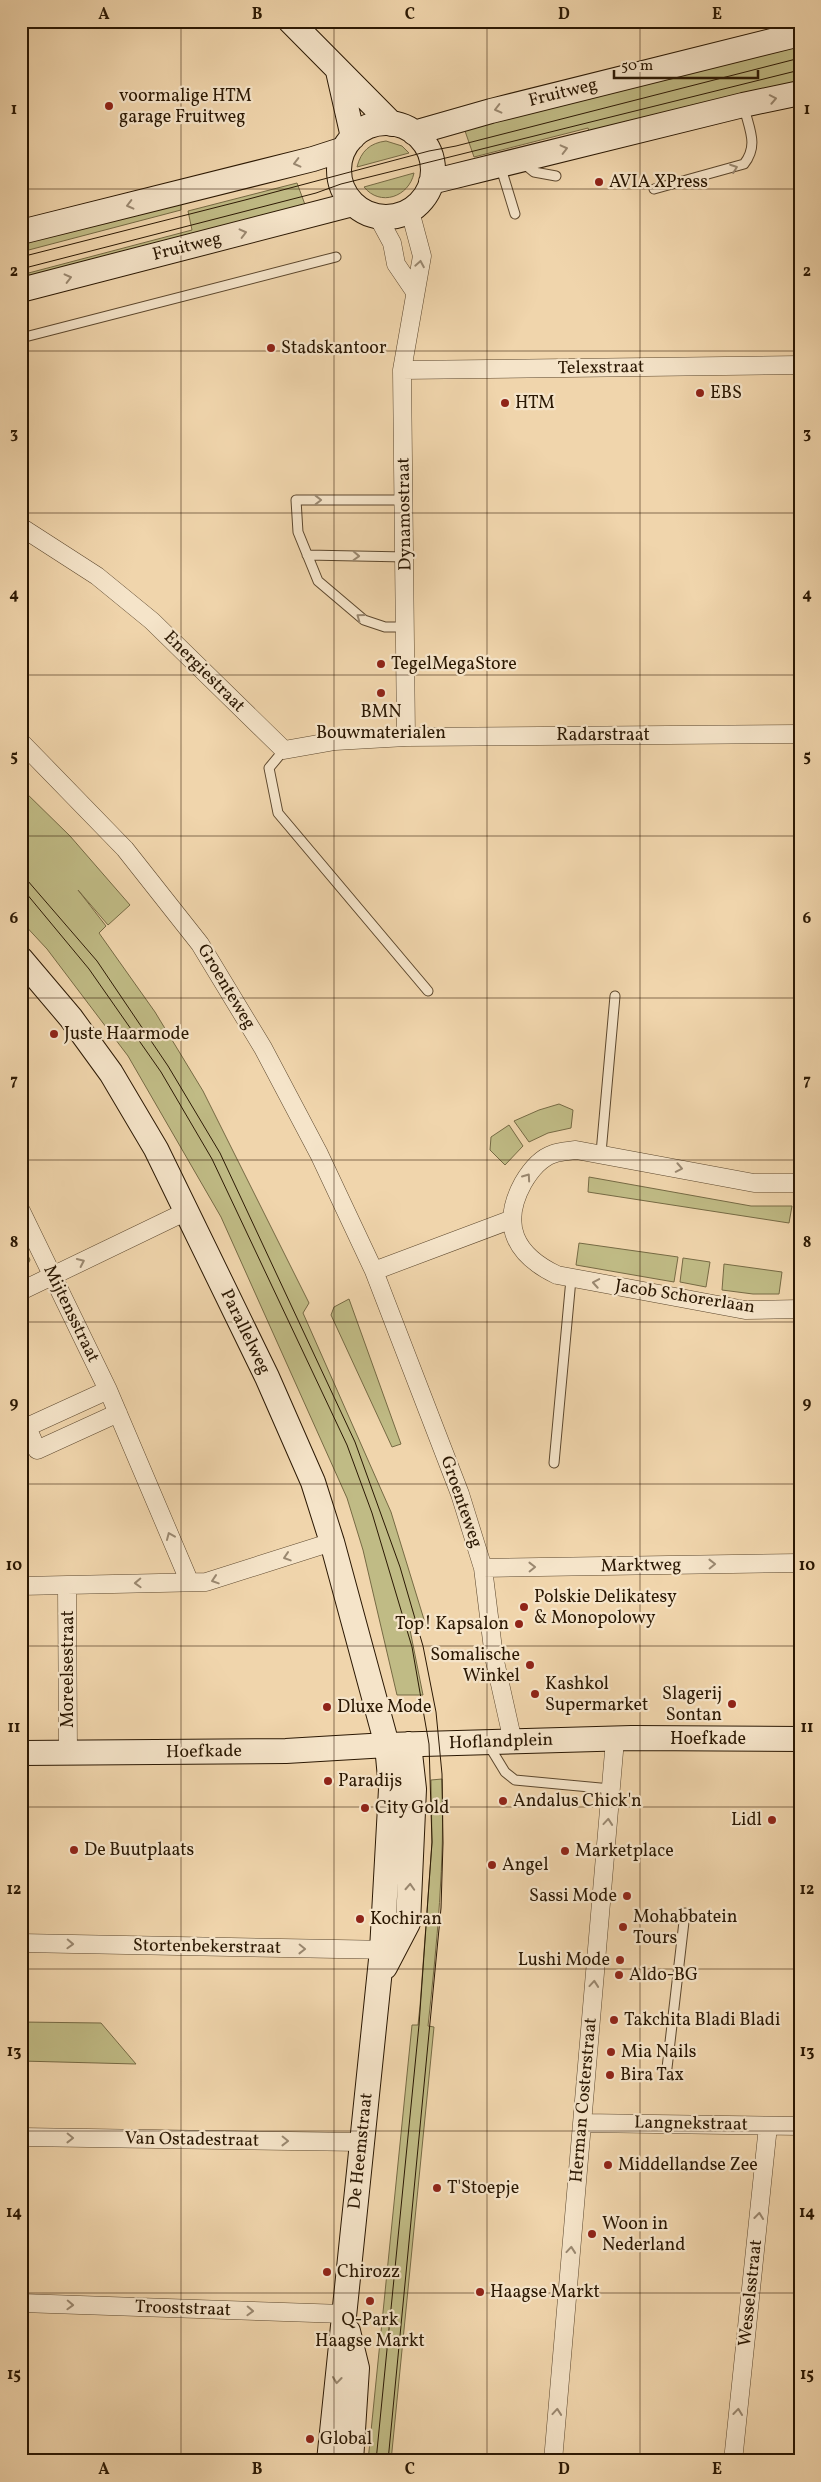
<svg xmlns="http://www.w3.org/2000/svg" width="821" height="2482" font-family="Vollkorn,serif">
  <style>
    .green { fill: #c0bb85; stroke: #766a44 }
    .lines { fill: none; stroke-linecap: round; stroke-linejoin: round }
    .lane-casing { stroke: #5c472d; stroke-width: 11 }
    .street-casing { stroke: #5c472d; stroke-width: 19 }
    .secondary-casing { stroke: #2b1803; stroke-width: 26 }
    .lane { stroke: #f5e4c9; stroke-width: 9 }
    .street { stroke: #f5e4c9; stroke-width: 18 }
    .secondary { stroke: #f5e4c9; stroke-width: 24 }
    .tram { stroke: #2b1803; stroke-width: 1 }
    .oneway { stroke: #9a8870 }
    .grid { fill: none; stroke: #2b1803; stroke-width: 1; stroke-opacity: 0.55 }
    .poi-dot { fill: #8f2418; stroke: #f5e4c9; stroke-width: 2 }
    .labels { text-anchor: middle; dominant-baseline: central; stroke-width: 4.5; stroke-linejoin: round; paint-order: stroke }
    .street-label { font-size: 18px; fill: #2b1803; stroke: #f5e4c9 }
    .poi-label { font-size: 18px; fill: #2b1803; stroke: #f5e4c9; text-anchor: start }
    .neatline { fill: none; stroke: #2b1803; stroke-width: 2 }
    .grid-label { font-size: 16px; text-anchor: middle; font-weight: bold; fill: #2b1803 }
  </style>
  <rect width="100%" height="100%" fill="#f0d5ac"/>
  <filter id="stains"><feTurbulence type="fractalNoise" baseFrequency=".004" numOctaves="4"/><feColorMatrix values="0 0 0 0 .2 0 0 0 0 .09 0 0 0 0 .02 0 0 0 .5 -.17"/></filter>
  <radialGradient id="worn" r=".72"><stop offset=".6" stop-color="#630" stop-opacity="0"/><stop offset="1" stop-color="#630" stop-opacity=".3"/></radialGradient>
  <path class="green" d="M 800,43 L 800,83 L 590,135 L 588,128 L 474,157 L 464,128 Z
    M 386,141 L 402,146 L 409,153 L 357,167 C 361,151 370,143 386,141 Z
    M 414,173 C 409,197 380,207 364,187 Z
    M 297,183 L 307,210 L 21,280 L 21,275 L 192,230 L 188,211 Z
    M 181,204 L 181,210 L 21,252 L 21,241 Z
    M 21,788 L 70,836 L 130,905 L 108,925 L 78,890 L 106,926 L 99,933 L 155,1012 L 203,1091 L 309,1303 L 303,1313 L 391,1512 L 426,1626 L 410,1630 L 423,1695 L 397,1695 L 363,1550 L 347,1498 L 221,1217 L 128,1056 L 47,949 L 21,921 L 21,828 L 24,830 L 21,827 Z
    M 559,1104 L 573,1110 L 571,1128 L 548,1133 L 529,1142 L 514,1121 L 539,1110 Z
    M 509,1125 L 523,1146 L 505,1165 L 490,1150 L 491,1137 Z
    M 589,1177 L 751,1206 L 792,1206 L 789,1223 L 588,1192 Z
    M 21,1240 L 30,1260 L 21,1277 Z
    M 579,1243 L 678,1257 L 674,1282 L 576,1265 Z
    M 683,1258 L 710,1262 L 706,1287 L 680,1282 Z
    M 724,1264 L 782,1272 L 779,1294 L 753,1294 L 722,1290 Z
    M 349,1299 L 401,1444 L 392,1447 L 331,1315 L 334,1307 Z
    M 442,1779 C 445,1862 437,1943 428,2026 L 434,2027 L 391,2461 L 368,2461 L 412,2025 L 418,2025 L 420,2006 L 432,1843 L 431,1780 Z
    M 21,2022 L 101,2023 L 136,2064 L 21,2061 Z"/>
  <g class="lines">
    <g class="lane-casing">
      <path id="lane" d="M 523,163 L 534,172 L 556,176
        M 500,165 L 515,214
        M 654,189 L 744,164 C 759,145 749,129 744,107
        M 21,338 L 336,257
        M 405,500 L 296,500 L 298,532 L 318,581 L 364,620 L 385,627 L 406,627
        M 307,555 L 406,557
        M 284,750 L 269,768 L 278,813 L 428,991
        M 601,1153 L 615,996
        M 554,1463 L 571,1279
        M 488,1744 L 505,1772 L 515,1780 L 611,1789
        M 667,2068 L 685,1913"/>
    </g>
    <g class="street-casing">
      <path id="street" d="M 378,217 L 392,243 L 396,264 L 415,292
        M 402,370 L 800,365
        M 21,527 L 97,576 L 152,621 L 284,750 L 335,741 L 406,737 L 800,734
        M 406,737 L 402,370 L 422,256 L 410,211
        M 21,742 L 125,849 L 200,944 L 263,1048 L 319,1154 L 374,1271 L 460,1494 L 483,1568 L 494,1657 L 513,1742
        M 800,1183 L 754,1183 L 576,1150 C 569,1151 560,1151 553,1154 C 541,1158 530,1171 523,1183 C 500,1225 515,1255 557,1275 L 745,1310 L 800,1309
        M 21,1211 L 108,1390 L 187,1576 L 187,1581
        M 374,1271 L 510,1220
        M 21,1291 L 187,1211
        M 108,1390 L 27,1427 L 37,1450 L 118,1413
        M 483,1568 L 800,1563
        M 21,1586 L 206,1582 L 332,1542
        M 67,1586 L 68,1753
        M 21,1943 L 393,1950
        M 582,2123 L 800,2126
        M 21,2137 L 362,2142
        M 21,2303 L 344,2314
        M 553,2461 L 615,1740
        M 733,2461 L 768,2126"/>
    </g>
    <g class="secondary-casing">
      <path id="secondary" d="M 290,21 L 392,124
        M 338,71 L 353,137
        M339 170a47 47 0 1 1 94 0a47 47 0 1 1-94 0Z
        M 414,133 L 491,111 L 800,34
        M 431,182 L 743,105 L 800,93
        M 21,232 L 313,159 L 344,149
        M 21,290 L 353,204
        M 21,959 L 71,1018 L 111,1073 L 156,1149 L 267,1377 L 313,1482 L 332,1542 L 387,1745 L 391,1789 L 382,1950 L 329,2461
        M 21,1753 L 286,1751 L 387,1745 L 632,1738 L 800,1739
        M 385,1967 L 408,1923 L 414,1789 L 409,1744
        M 348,2331 L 357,2368 L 351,2461"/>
    </g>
    <use href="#lane" class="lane"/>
    <use href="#street" class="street"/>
    <use href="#secondary" class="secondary"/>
    <path class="tram" d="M 21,257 L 245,200 L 429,151 L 456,146 L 800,58
      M 21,269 L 316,193 L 341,184 L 800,70
      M 21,873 L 97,961 L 168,1066 L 220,1153 L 355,1442 L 400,1567 L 423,1646 L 436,1712 L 442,1774 L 443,1843 L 441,1908 L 388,2461
      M 21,887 L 89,969 L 161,1072 L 212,1159 L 347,1445 L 372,1513 L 412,1647 L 429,1744 L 432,1842 L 419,2025 L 376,2461"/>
  </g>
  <defs><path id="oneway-chevron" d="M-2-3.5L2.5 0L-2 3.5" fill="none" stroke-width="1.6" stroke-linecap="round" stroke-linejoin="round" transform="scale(1.25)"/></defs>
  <g class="oneway">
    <use href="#oneway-chevron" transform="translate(773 99) rotate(-11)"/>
    <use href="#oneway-chevron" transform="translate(498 109) rotate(166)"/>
    <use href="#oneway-chevron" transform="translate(564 149) rotate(-14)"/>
    <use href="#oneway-chevron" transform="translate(297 163) rotate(166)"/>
    <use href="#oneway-chevron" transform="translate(734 168) rotate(-20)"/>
    <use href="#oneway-chevron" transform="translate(130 205) rotate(166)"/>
    <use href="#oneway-chevron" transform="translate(243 233) rotate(-14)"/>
    <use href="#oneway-chevron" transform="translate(420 264) rotate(-80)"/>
    <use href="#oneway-chevron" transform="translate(68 278) rotate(-14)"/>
    <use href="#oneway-chevron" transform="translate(318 500)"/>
    <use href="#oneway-chevron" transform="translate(356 556) rotate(2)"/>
    <use href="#oneway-chevron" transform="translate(360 617) rotate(-144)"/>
    <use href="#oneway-chevron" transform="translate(679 1168) rotate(11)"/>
    <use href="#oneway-chevron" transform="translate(527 1177) rotate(-55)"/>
    <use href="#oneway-chevron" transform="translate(81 1262) rotate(-25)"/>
    <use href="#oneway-chevron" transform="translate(596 1283) rotate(-170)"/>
    <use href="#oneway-chevron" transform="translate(170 1536) rotate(-113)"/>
    <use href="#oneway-chevron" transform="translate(287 1557) rotate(162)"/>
    <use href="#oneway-chevron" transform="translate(712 1564) rotate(-1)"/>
    <use href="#oneway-chevron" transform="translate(532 1567) rotate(-1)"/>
    <use href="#oneway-chevron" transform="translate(215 1580) rotate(162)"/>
    <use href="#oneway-chevron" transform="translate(138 1583) rotate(178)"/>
    <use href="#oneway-chevron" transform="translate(608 1822) rotate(-85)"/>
    <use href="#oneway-chevron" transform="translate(410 1887) rotate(-87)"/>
    <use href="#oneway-chevron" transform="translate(70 1944) rotate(2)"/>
    <use href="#oneway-chevron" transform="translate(302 1949) rotate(1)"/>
    <use href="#oneway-chevron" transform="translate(594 1984) rotate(-85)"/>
    <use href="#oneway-chevron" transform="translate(70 2138) rotate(1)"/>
    <use href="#oneway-chevron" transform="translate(285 2141) rotate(1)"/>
    <use href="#oneway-chevron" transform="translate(759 2216) rotate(-84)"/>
    <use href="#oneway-chevron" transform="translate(571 2250) rotate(-85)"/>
    <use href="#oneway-chevron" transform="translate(70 2305) rotate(2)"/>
    <use href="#oneway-chevron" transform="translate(250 2311) rotate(2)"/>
    <use href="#oneway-chevron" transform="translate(337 2380) rotate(96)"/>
    <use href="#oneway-chevron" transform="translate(557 2412) rotate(-85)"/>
    <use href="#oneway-chevron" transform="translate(738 2412) rotate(-84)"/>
  </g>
  <path class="grid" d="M 181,21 L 181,2461M 334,21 L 334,2461M 487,21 L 487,2461M 640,21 L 640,2461M 21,189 L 800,189M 21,351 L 800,351M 21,513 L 800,513M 21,675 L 800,675M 21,836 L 800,836M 21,998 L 800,998M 21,1160 L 800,1160M 21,1322 L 800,1322M 21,1484 L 800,1484M 21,1646 L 800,1646M 21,1807 L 800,1807M 21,1969 L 800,1969M 21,2131 L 800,2131M 21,2293 L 800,2293"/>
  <g class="poi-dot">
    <circle cx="109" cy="106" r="5"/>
    <circle cx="599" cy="182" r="5"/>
    <circle cx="271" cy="348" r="5"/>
    <circle cx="700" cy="393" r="5"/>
    <circle cx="505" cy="403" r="5"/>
    <circle cx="381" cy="664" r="5"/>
    <circle cx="381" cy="693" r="5"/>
    <circle cx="54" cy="1034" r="5"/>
    <circle cx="524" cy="1607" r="5"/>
    <circle cx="519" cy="1624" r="5"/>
    <circle cx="530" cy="1665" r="5"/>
    <circle cx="535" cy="1694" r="5"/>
    <circle cx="732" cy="1704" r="5"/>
    <circle cx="327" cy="1707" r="5"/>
    <circle cx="328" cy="1781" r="5"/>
    <circle cx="503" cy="1801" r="5"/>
    <circle cx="365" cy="1808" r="5"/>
    <circle cx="772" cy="1820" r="5"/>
    <circle cx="74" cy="1850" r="5"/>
    <circle cx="565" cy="1851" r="5"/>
    <circle cx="492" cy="1865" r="5"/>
    <circle cx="627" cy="1896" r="5"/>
    <circle cx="360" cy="1919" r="5"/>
    <circle cx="623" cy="1927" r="5"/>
    <circle cx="620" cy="1960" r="5"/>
    <circle cx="619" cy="1975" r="5"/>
    <circle cx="614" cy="2020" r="5"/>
    <circle cx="611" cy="2052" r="5"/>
    <circle cx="610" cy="2075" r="5"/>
    <circle cx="608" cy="2165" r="5"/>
    <circle cx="437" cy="2188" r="5"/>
    <circle cx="592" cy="2234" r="5"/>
    <circle cx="327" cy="2272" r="5"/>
    <circle cx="480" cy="2292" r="5"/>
    <circle cx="370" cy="2301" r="5"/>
    <circle cx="310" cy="2439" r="5"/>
  </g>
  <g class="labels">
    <g class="street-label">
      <text transform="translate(563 93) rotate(-14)">Fruitweg</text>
      <text transform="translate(187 247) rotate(-14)">Fruitweg</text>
      <text transform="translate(601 368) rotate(-1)">Telexstraat</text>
      <text transform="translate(405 514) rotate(-91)">Dynamostraat</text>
      <text transform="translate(204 672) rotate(45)">Energiestraat</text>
      <text x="603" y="735">Radarstraat</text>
      <text transform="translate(226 987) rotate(59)">Groenteweg</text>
      <text transform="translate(685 1297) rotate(9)">Jacob Schorerlaan</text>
      <text transform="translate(71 1314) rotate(64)">Mijtensstraat</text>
      <text transform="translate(245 1332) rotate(64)">Parallelweg</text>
      <text transform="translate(461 1502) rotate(71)">Groenteweg</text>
      <text transform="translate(641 1566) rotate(-1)">Marktweg</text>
      <text transform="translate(68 1669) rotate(-90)">Moreelsestraat</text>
      <text x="708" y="1739">Hoefkade</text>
      <text transform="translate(501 1742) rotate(-2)">Hoflandplein</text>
      <text transform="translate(204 1752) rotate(-1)">Hoefkade</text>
      <text transform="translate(207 1947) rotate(1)">Stortenbekerstraat</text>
      <text transform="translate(584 2100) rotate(-85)">Herman Costerstraat</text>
      <text transform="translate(691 2124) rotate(1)">Langnekstraat</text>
      <text transform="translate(192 2140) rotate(1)">Van Ostadestraat</text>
      <text transform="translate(361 2151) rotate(-84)">De Heemstraat</text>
      <text transform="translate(751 2293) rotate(-84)">Wesselsstraat</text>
      <text transform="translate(183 2309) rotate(2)">Trooststraat</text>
    </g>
    <g class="poi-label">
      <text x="119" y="96">voormalige HTM<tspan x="119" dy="21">garage Fruitweg</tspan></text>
      <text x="609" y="182">AVIA XPress</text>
      <text x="281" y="348">Stadskantoor</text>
      <text x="710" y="393">EBS</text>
      <text x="515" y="403">HTM</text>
      <text x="391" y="664">TegelMegaStore</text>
      <text x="381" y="712" text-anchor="middle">BMN<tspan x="381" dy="21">Bouwmaterialen</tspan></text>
      <text x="64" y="1034">Juste Haarmode</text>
      <text x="534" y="1597">Polskie Delikatesy<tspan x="534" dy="21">&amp; Monopolowy</tspan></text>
      <text x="509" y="1624" text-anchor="end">Top! Kapsalon</text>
      <text x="520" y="1655" text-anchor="end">Somalische<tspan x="520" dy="21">Winkel</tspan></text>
      <text x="545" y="1684">Kashkol<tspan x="545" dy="21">Supermarket</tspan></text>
      <text x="722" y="1694" text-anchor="end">Slagerij<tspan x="722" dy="21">Sontan</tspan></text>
      <text x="337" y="1707">Dluxe Mode</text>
      <text x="338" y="1781">Paradijs</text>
      <text x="513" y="1801">Andalus Chick'n</text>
      <text x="375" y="1808">City Gold</text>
      <text x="762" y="1820" text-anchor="end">Lidl</text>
      <text x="84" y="1850">De Buutplaats</text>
      <text x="575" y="1851">Marketplace</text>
      <text x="502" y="1865">Angel</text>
      <text x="617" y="1896" text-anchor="end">Sassi Mode</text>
      <text x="633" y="1917">Mohabbatein<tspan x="633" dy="21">Tours</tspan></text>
      <text x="370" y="1919">Kochiran</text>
      <text x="610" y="1960" text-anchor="end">Lushi Mode</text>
      <text x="629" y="1975">Aldo-BG</text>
      <text x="624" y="2020">Takchita Bladi Bladi</text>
      <text x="621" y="2052">Mia Nails</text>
      <text x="620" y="2075">Bira Tax</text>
      <text x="618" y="2165">Middellandse Zee</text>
      <text x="447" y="2188">T'Stoepje</text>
      <text x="602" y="2224">Woon in<tspan x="602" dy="21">Nederland</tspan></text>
      <text x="337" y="2272">Chirozz</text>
      <text x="490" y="2292">Haagse Markt</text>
      <text x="370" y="2320" text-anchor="middle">Q-Park<tspan x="370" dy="21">Haagse Markt</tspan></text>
      <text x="320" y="2439">Global</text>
    </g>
  </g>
  <rect width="821" height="2482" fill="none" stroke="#f0d5ac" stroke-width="55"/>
  <path d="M614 70v8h144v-8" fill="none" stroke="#2b1803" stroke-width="2.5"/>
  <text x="621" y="70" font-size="15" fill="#2b1803" stroke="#f5e4c9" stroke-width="4" paint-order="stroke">50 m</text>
  <rect x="28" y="28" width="766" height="2426" class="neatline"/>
  <g class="grid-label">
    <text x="104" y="19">A</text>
    <text x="257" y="19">B</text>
    <text x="410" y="19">C</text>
    <text x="564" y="19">D</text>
    <text x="717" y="19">E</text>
    <text x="14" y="114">1</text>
    <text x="807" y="114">1</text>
    <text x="14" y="276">2</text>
    <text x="807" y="276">2</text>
    <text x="14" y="438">3</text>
    <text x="807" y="438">3</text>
    <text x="14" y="599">4</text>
    <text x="807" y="599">4</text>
    <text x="14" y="761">5</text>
    <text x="807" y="761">5</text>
    <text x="14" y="923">6</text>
    <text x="807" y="923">6</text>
    <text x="14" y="1085">7</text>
    <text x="807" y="1085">7</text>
    <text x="14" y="1247">8</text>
    <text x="807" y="1247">8</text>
    <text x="14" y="1408">9</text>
    <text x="807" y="1408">9</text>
    <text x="14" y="1570">10</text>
    <text x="807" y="1570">10</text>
    <text x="14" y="1732">11</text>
    <text x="807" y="1732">11</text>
    <text x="14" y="1894">12</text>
    <text x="807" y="1894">12</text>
    <text x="14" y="2056">13</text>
    <text x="807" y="2056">13</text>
    <text x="14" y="2217">14</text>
    <text x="807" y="2217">14</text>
    <text x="14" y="2379">15</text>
    <text x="807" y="2379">15</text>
    <text x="104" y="2474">A</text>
    <text x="257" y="2474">B</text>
    <text x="410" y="2474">C</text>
    <text x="564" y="2474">D</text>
    <text x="717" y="2474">E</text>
  </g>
  <rect width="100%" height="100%" filter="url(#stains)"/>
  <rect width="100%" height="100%" fill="url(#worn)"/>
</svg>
